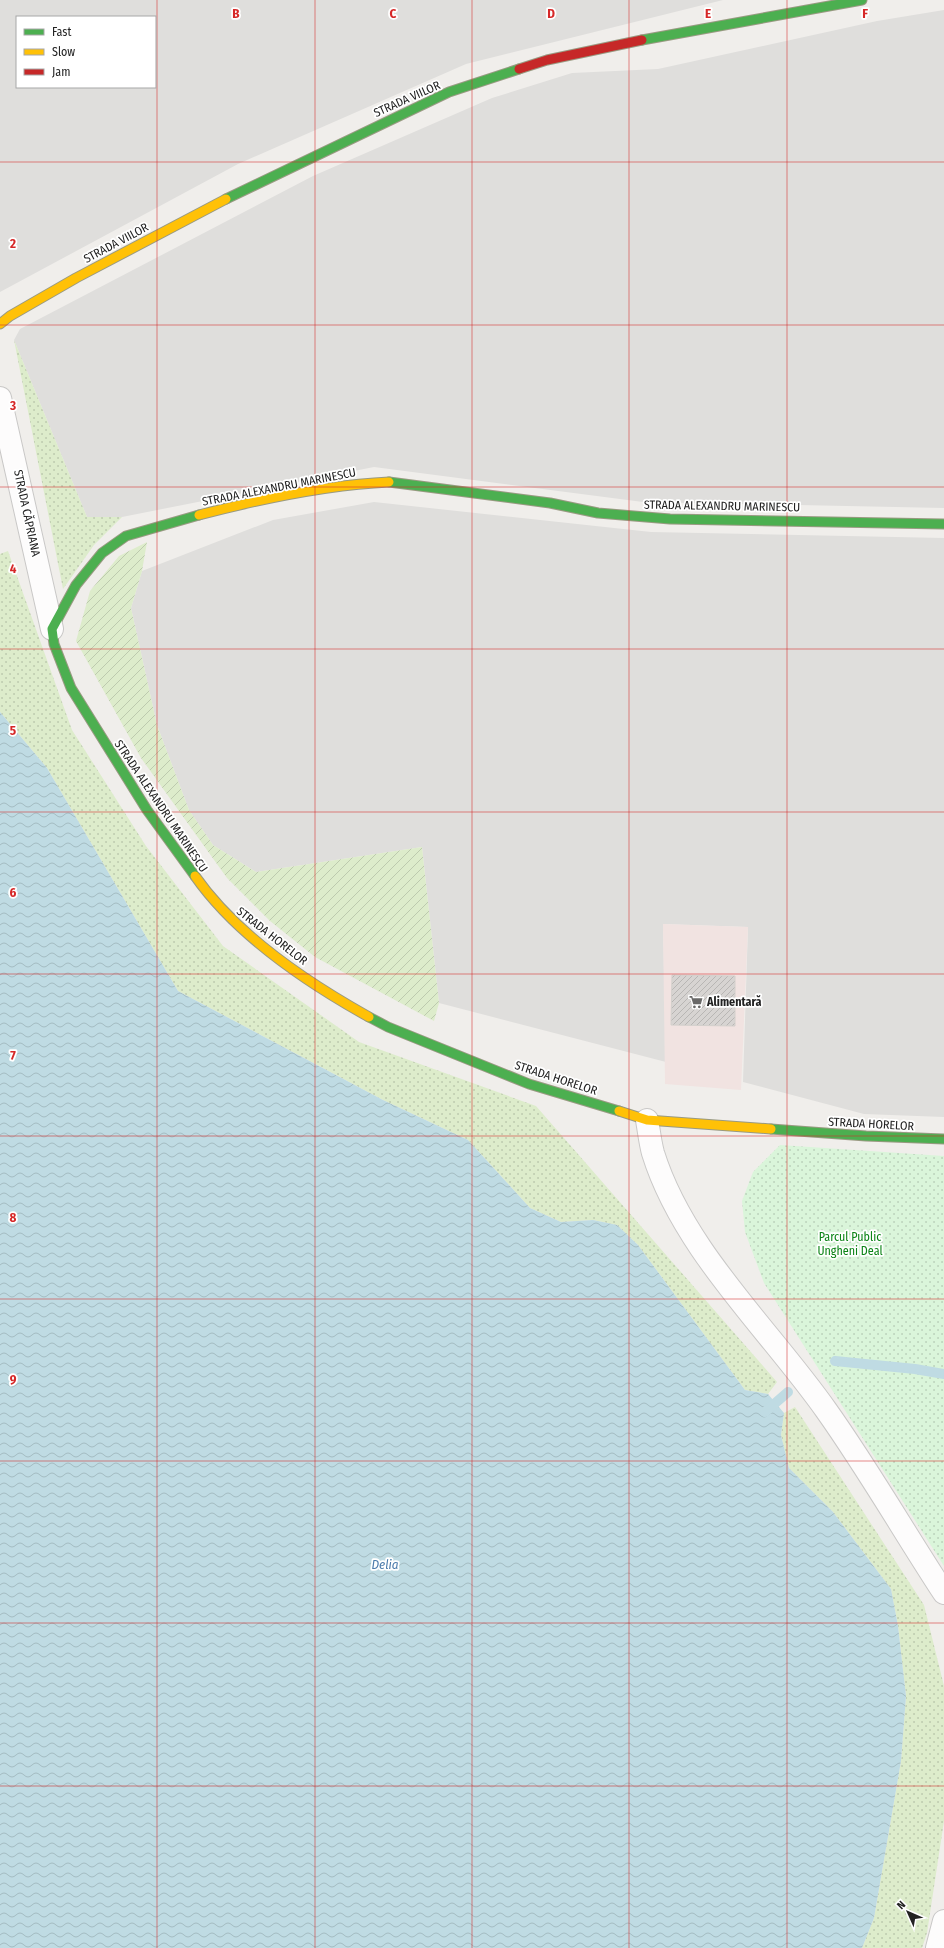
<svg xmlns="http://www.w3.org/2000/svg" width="944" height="1948" font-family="'Fira Sans Condensed',sans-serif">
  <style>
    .residential { fill: #dfdedc; fill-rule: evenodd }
    .commercial { fill: #f1e3e1 }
    .grass { fill: url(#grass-dots) }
    .park { fill: url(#park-dots) }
    .garden { fill: url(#garden-furrows) }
    .water { fill: url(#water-waves) }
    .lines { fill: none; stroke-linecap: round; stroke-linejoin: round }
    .stream { stroke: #bfdbe3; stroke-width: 10 }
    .building { fill: url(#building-hatch); stroke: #d3d0cc }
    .street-casing { stroke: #c9c8c7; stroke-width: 24 }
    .fast-casing { stroke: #999a82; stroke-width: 11 }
    .slow-casing { stroke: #999a82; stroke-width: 11 }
    .jam-casing { stroke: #999a82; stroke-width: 11 }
    .street { stroke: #fdfcfc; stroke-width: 22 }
    .fast { stroke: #4caf50; stroke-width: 9 }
    .slow { stroke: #ffc107; stroke-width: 9 }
    .jam { stroke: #c62828; stroke-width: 9 }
    .grid { fill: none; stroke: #d62828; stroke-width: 1; stroke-opacity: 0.55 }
    .labels { text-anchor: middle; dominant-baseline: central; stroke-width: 3.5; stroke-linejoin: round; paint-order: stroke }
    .street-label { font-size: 12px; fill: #222; stroke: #fff }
    .poi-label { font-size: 12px; font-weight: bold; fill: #222; stroke: #fff; text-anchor: start }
    .park-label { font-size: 12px; fill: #0c8416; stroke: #fff }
    .water-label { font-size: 13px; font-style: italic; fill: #4a7aab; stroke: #fff }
    .grid-label { font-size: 13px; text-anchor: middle; font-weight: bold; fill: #d62828; stroke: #fff; stroke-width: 3.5; stroke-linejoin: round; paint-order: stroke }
  </style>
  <defs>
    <pattern id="grass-dots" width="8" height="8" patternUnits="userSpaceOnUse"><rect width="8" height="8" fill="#ddeccb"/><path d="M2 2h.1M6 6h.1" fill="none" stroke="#bdcaae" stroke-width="1.8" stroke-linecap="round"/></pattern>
    <pattern id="park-dots" width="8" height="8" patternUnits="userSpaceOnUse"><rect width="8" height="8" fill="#daf5da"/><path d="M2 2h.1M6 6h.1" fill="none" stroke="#bbd2bb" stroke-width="1.8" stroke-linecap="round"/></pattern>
    <pattern id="garden-furrows" width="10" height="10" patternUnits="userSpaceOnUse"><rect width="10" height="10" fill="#ddeccb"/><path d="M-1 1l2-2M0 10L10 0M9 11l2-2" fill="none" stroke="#bdcaae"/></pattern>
    <pattern id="water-waves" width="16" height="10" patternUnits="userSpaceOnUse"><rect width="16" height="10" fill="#bfdbe3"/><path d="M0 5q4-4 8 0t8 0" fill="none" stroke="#a4bcc2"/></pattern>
    <pattern id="building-hatch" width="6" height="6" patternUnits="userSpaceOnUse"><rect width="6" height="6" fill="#d7d4d2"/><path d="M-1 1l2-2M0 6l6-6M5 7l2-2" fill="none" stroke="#b8b6b4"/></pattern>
  </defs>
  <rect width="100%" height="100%" fill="#f0eeeb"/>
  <path class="residential" d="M 0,0 L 723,0 L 466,64 L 238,164 L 0,292 ZM 17,17 L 155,17 L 155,87 L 17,87 Z
    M 944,10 L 944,508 L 643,502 L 374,467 L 122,517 L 87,517 L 14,340 L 20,329 L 313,176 L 492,98 L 572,73 L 658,69 L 877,21 Z
    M 374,502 L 651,532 L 944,538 L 944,1117 L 864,1114 L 743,1082 L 748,927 L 663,924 L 666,1062 L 439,1003 L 422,847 L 256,872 L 213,845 L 189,810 L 157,725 L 131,608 L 142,571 L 273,520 Z"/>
  <path class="commercial" d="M 663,924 L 748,927 L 741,1090 L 665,1084 Z"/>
  <path class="grass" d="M 14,340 L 87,517 L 122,517 L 94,545 L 63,589 Z
    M 8,551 L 72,730 L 146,846 L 223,946 L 359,1042 L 536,1106 L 777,1382 L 768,1394 L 745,1390 L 638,1245 L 617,1225 L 593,1220 L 561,1222 L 530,1208 L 468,1140 L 383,1100 L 178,991 L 47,768 L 0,712 L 0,554 Z
    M 795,1407 L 924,1605 L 944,1686 L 944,1821 L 927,1933 L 922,1948 L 862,1948 L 874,1918 L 901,1761 L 906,1696 L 898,1626 L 891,1589 L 833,1512 L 789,1468 L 781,1435 L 784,1413 Z"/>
  <path class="park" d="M 780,1145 L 944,1156 L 944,1566 L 764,1283 L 745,1232 L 742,1201 L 753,1172 Z"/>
  <path class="garden" d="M 147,542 L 142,571 L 131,608 L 157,725 L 189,810 L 213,845 L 256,872 L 422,847 L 439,1003 L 434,1021 L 315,957 L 270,921 L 227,878 L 141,758 L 76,641 L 90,591 L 119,556 Z"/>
  <path class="water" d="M 0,712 L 47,768 L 178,991 L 383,1100 L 468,1140 L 530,1208 L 561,1222 L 593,1220 L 617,1225 L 638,1245 L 745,1390 L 768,1394 L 784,1413 L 781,1435 L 789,1468 L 833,1512 L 891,1589 L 898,1626 L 906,1696 L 901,1761 L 874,1918 L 862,1948 L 0,1948 Z"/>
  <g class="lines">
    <path class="stream" d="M 835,1361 L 915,1369 L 944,1374
      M 765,1412 L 788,1392"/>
  </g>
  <path class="building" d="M 672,975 L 735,976 L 735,1026 L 671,1025 Z"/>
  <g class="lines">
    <g class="street-casing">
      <path id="street" d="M 0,398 L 52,629
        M 647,1120 C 649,1131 650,1142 653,1153 C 683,1250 769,1329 826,1410 C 868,1469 904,1532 944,1593
        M 937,1948 L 944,1921"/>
    </g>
    <g class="fast-casing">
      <path id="fast" d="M 642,40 L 862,0
        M 226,199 L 449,92 L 519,69
        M 389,482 L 550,503 L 598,513 L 670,519 L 944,524
        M 195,876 L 147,810 L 71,688 L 54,644 L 52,629 L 76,585 L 102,553 L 126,536 L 199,515
        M 369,1017 L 388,1027 L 529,1084 L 619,1111
        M 771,1129 L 866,1136 L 944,1139"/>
    </g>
    <g class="slow-casing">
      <path id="slow" d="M 0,324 L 10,316 L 76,278 L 226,199
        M 199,515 C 260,499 325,485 389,482
        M 195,876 C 237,936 306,982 369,1017
        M 619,1111 L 647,1120 L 771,1129"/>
    </g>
    <g class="jam-casing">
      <path id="jam" d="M 519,69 L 547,60 L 642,40"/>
    </g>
    <use href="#street" class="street"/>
    <use href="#fast" class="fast"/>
    <use href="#slow" class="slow"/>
    <use href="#jam" class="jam"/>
  </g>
  <path class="grid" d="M 157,0 L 157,1948M 315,0 L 315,1948M 472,0 L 472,1948M 629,0 L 629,1948M 787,0 L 787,1948M 0,162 L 944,162M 0,325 L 944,325M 0,487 L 944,487M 0,649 L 944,649M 0,812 L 944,812M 0,974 L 944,974M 0,1136 L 944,1136M 0,1299 L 944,1299M 0,1461 L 944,1461M 0,1623 L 944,1623M 0,1786 L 944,1786"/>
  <defs>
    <g id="supermarket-bare" transform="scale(1.08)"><path d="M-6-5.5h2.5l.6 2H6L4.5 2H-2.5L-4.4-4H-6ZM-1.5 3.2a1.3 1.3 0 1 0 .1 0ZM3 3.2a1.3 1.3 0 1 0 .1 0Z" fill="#6a6968" stroke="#fff" stroke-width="2.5" paint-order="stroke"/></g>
  </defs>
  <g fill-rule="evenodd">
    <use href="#supermarket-bare" x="696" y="1002"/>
  </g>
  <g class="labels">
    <g class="street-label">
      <text transform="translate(407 99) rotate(-24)">STRADA VIILOR</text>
      <text transform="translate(116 243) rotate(-28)">STRADA VIILOR</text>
      <text transform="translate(279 487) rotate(-11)">STRADA ALEXANDRU MARINESCU</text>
      <text transform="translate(722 506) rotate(1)">STRADA ALEXANDRU MARINESCU</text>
      <text transform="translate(27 513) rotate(78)">STRADA CĂPRIANA</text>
      <text transform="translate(161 806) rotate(56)">STRADA ALEXANDRU MARINESCU</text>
      <text transform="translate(272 936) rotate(38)">STRADA HORELOR</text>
      <text transform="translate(556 1078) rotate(18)">STRADA HORELOR</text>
      <text transform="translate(871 1124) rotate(3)">STRADA HORELOR</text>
    </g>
    <g class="poi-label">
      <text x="707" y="1002">Alimentară</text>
    </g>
    <g class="park-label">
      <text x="850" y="1237">Parcul Public<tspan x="850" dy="14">Ungheni Deal</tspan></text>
    </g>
    <g class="water-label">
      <text x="385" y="1564">Delia</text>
    </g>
  </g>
  <g class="grid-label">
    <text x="236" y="18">B</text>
    <text x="393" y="18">C</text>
    <text x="551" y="18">D</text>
    <text x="708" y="18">E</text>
    <text x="865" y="18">F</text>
    <text x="13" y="248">2</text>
    <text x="13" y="410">3</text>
    <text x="13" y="573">4</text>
    <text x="13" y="735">5</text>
    <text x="13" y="897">6</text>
    <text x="13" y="1060">7</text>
    <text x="13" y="1222">8</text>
    <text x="13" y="1384">9</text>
  </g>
  <rect x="16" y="16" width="140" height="72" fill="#ffffff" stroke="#a7a7a7"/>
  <rect x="24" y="29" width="20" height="6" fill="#4caf50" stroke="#a7a7a7"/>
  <text x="52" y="36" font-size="12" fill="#222222">Fast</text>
  <rect x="24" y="49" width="20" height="6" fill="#ffc107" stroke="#a7a7a7"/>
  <text x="52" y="56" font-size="12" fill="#222222">Slow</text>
  <rect x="24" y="69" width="20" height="6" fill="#c62828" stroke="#a7a7a7"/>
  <text x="52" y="76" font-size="12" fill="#222222">Jam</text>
  <g transform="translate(908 1912) rotate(315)" stroke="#ffffff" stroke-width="3" paint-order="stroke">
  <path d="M0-3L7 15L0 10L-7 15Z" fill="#222222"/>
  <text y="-6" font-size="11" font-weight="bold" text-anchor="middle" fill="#222222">N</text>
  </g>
</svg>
